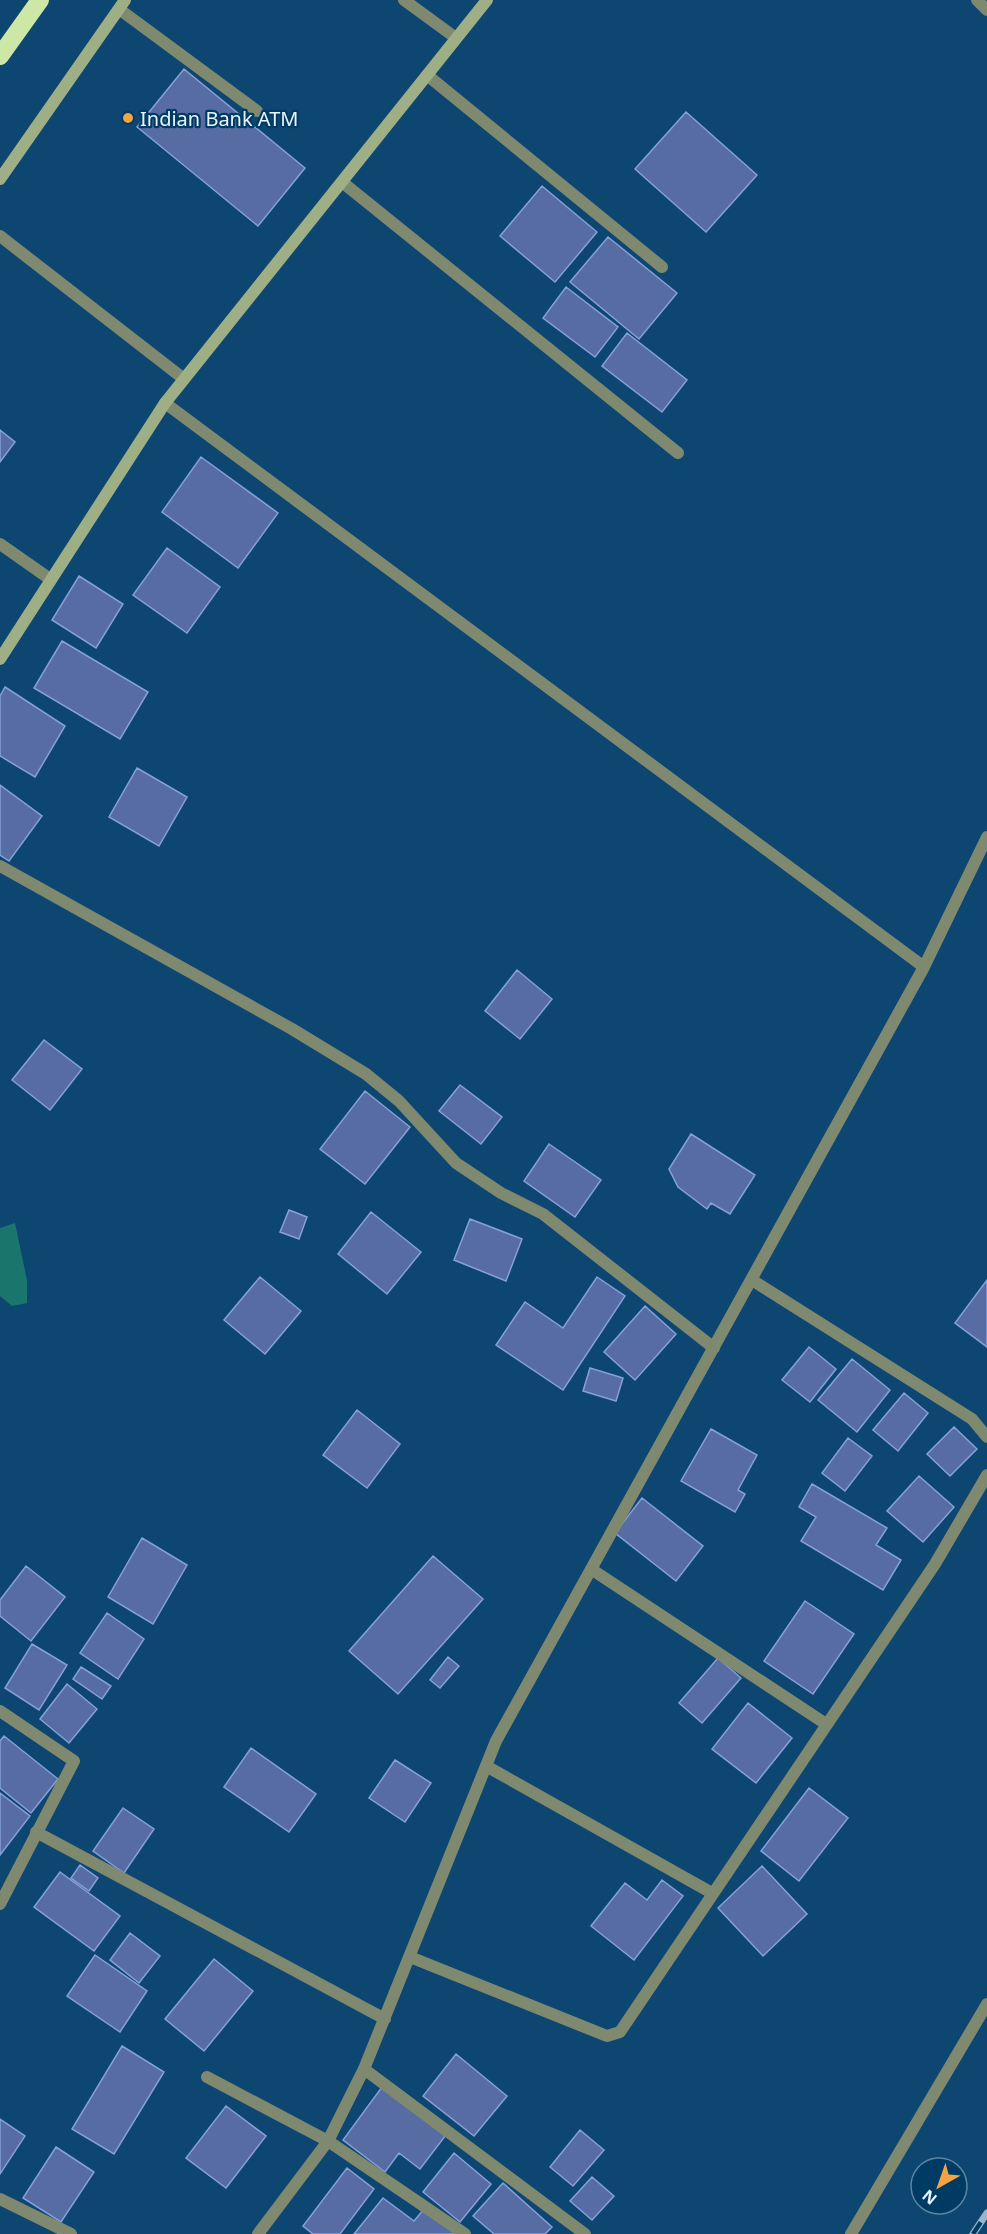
<svg xmlns="http://www.w3.org/2000/svg" width="987" height="2234" font-family="'Noto Sans',sans-serif">
  <style>
    .water { fill: #1a756d }
    .building { fill: #566ca3; stroke: #87a0da; stroke-width: 1.5 }
    .lines { fill: none; stroke-linecap: round; stroke-linejoin: round }
    .lane { stroke: #7e896f; stroke-width: 12 }
    .street { stroke: #7e896f; stroke-width: 12 }
    .secondary { stroke: #9eaf86; stroke-width: 12 }
    .highway { stroke: #cde8a6; stroke-width: 18 }
    .rail-casing { stroke: #9ab5cb; stroke-width: 7 }
    .rail { stroke: #003b64; stroke-width: 4.5; stroke-dasharray: 14; stroke-linecap: butt }
    .poi-dot { fill: #f5a345; stroke: #003b64; stroke-width: 2 }
    .labels { text-anchor: middle; dominant-baseline: central; stroke-width: 4.5; stroke-linejoin: round; paint-order: stroke }
    .poi-label { font-size: 20px; fill: #e8f3fe; stroke: #003b64; text-anchor: start }
  </style>
  <rect width="100%" height="100%" fill="#0d4670"/>
  <path class="water" d="M 15,1223 L 27,1280 L 27,1303 L 12,1306 L 0,1296 L 0,1228 Z"/>
  <path class="building" d="M 184,69 L 305,168 L 258,226 L 137,127 Z
    M 686,112 L 757,175 L 706,232 L 635,169 Z
    M 542,186 L 597,232 L 555,282 L 500,236 Z
    M 608,237 L 677,293 L 639,339 L 570,282 Z
    M 566,287 L 618,327 L 595,357 L 543,318 Z
    M 627,333 L 687,380 L 662,412 L 602,366 Z
    M 0,430 L 15,442 L 0,462 Z
    M 201,457 L 278,513 L 238,568 L 162,512 Z
    M 167,548 L 220,587 L 187,633 L 133,595 Z
    M 79,576 L 123,604 L 96,648 L 52,620 Z
    M 62,641 L 148,692 L 120,739 L 34,688 Z
    M 5,687 L 65,726 L 35,777 L 0,756 L 0,696 Z
    M 137,768 L 187,797 L 159,846 L 109,817 Z
    M 0,785 L 42,816 L 9,861 L 0,855 Z
    M 517,970 L 552,999 L 520,1039 L 485,1011 Z
    M 44,1040 L 82,1069 L 50,1110 L 12,1080 Z
    M 460,1085 L 502,1117 L 481,1144 L 439,1111 Z
    M 365,1091 L 410,1127 L 365,1184 L 320,1149 Z
    M 691,1134 L 755,1175 L 730,1214 L 711,1203 L 707,1209 L 678,1187 L 669,1169 Z
    M 549,1144 L 601,1180 L 575,1217 L 524,1181 Z
    M 289,1210 L 307,1217 L 299,1239 L 280,1232 Z
    M 371,1212 L 421,1252 L 387,1294 L 338,1254 Z
    M 470,1219 L 522,1239 L 506,1281 L 454,1260 Z
    M 260,1277 L 301,1311 L 265,1354 L 224,1320 Z
    M 597,1277 L 625,1296 L 563,1390 L 496,1345 L 525,1302 L 563,1328 Z
    M 987,1280 L 987,1347 L 955,1323 Z
    M 645,1306 L 676,1334 L 635,1380 L 604,1352 Z
    M 809,1347 L 836,1369 L 810,1402 L 782,1380 Z
    M 852,1359 L 890,1390 L 857,1432 L 818,1400 Z
    M 590,1368 L 623,1378 L 616,1401 L 583,1391 Z
    M 904,1393 L 928,1413 L 898,1451 L 873,1430 Z
    M 357,1410 L 400,1444 L 367,1488 L 323,1455 Z
    M 954,1427 L 977,1449 L 950,1476 L 927,1454 Z
    M 711,1429 L 757,1455 L 738,1490 L 745,1494 L 735,1512 L 681,1481 Z
    M 848,1438 L 872,1456 L 845,1491 L 822,1473 Z
    M 919,1476 L 954,1507 L 923,1542 L 887,1511 Z
    M 812,1484 L 887,1528 L 876,1545 L 901,1560 L 883,1590 L 801,1541 L 816,1517 L 799,1507 Z
    M 642,1498 L 703,1546 L 676,1581 L 615,1533 Z
    M 142,1538 L 187,1565 L 153,1624 L 108,1597 Z
    M 433,1556 L 483,1599 L 398,1694 L 349,1651 Z
    M 26,1566 L 65,1597 L 31,1641 L 0,1616 L 0,1600 Z
    M 805,1601 L 854,1634 L 813,1694 L 764,1661 Z
    M 107,1613 L 144,1639 L 118,1679 L 80,1653 Z
    M 32,1644 L 67,1665 L 39,1710 L 5,1688 Z
    M 448,1657 L 459,1666 L 440,1688 L 430,1680 Z
    M 718,1658 L 741,1678 L 702,1723 L 679,1703 Z
    M 81,1667 L 111,1686 L 102,1699 L 73,1679 Z
    M 67,1684 L 97,1709 L 69,1743 L 40,1719 Z
    M 748,1703 L 792,1738 L 756,1783 L 712,1749 Z
    M 4,1736 L 58,1779 L 31,1813 L 0,1788 L 0,1741 Z
    M 251,1748 L 316,1794 L 289,1832 L 224,1787 Z
    M 395,1760 L 431,1783 L 405,1822 L 369,1798 Z
    M 809,1788 L 848,1818 L 799,1881 L 761,1851 Z
    M 0,1793 L 30,1816 L 0,1855 Z
    M 123,1808 L 154,1829 L 124,1873 L 93,1851 Z
    M 80,1865 L 98,1878 L 89,1891 L 71,1878 Z
    M 762,1866 L 807,1914 L 763,1956 L 718,1908 Z
    M 60,1872 L 120,1916 L 94,1951 L 34,1907 Z
    M 662,1880 L 683,1896 L 634,1960 L 591,1926 L 625,1883 L 647,1900 Z
    M 130,1933 L 160,1956 L 139,1983 L 110,1960 Z
    M 95,1955 L 147,1991 L 120,2032 L 67,1996 Z
    M 214,1959 L 253,1991 L 204,2051 L 165,2019 Z
    M 122,2046 L 164,2072 L 114,2154 L 72,2129 Z
    M 456,2054 L 507,2096 L 474,2136 L 423,2096 Z
    M 382,2087 L 446,2135 L 420,2169 L 399,2153 L 385,2172 L 343,2140 Z
    M 226,2106 L 266,2136 L 226,2188 L 186,2158 Z
    M 0,2119 L 25,2136 L 0,2174 Z
    M 580,2130 L 604,2150 L 573,2186 L 550,2167 Z
    M 56,2147 L 94,2172 L 61,2222 L 23,2198 Z
    M 454,2153 L 491,2184 L 460,2222 L 423,2192 Z
    M 347,2168 L 374,2189 L 340,2234 L 313,2234 L 303,2226 Z
    M 592,2177 L 614,2196 L 592,2220 L 570,2201 Z
    M 503,2183 L 552,2227 L 545,2234 L 494,2234 L 473,2216 Z
    M 383,2198 L 414,2221 L 424,2209 L 456,2234 L 354,2234 Z"/>
  <g class="lines">
    <path class="lane" d="M 364,2069 L 585,2234
      M 328,2141 L 465,2234"/>
    <path class="street" d="M 404,0 L 456,38
      M 977,0 L 987,10
      M 119,9 L 257,111
      M 427,75 L 662,267
      M 342,182 L 678,453
      M 0,236 L 184,379
      M 165,403 L 924,967
      M 0,544 L 50,579
      M 0,866 L 292,1029 L 366,1074 L 399,1101 L 456,1163 L 501,1193 L 543,1214 L 714,1348
      M 752,1280 L 972,1419 L 987,1437
      M 591,1569 L 826,1724
      M 0,1711 L 74,1761 L 0,1904
      M 486,1766 L 712,1893
      M 36,1832 L 385,2019
      M 410,1957 L 607,2036 L 620,2032 L 935,1564 L 987,1475
      M 207,2077 L 328,2141
      M 0,2199 L 71,2234
      M 258,2234 L 328,2141 L 364,2069 L 496,1741 L 924,967 L 987,837
      M 851,2234 L 987,2004"/>
    <path class="secondary" d="M 0,179 L 125,0
      M 0,659 L 165,403 L 487,0"/>
    <path class="highway" d="M 0,56 L 40,0"/>
    <g class="rail-casing">
      <path id="rail" d="M 973,2234 L 987,2213"/>
    </g>
    <use href="#rail" class="rail"/>
  </g>
  <circle class="poi-dot" cx="128" cy="118" r="6"/>
  <g class="labels">
    <g class="poi-label">
      <text x="140" y="118">Indian Bank ATM</text>
    </g>
  </g>
  <g transform="translate(939 2186) rotate(220)"><circle r="28" fill="#003b64" stroke="#5d85a2" stroke-width="1.5"/>
  <path d="M0-4.5L10 22L0 15L-10 22Z" fill="#f5a345"/>
  <text y="-9" font-size="16" font-weight="bold" text-anchor="middle" fill="#e8f3fe">N</text>
  </g>
</svg>
